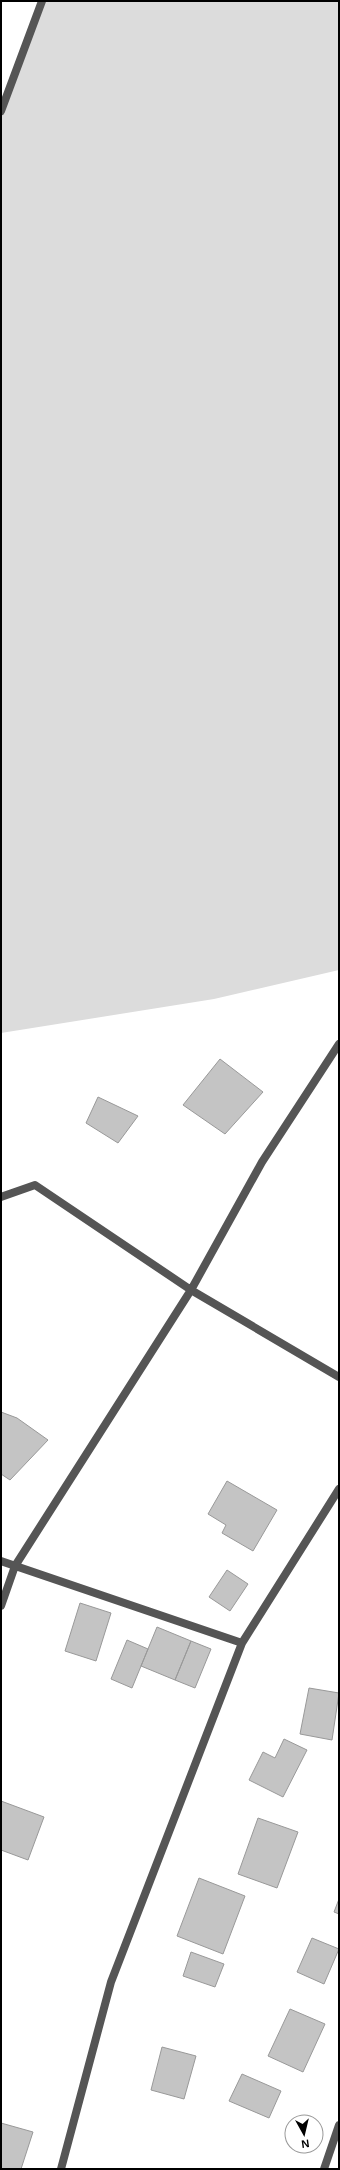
<svg xmlns="http://www.w3.org/2000/svg" width="340" height="2170" font-family="Helvetica,sans-serif">
  <style>
    .green { fill: #dcdcdc }
    .building { fill: #c4c4c4; stroke: #999 }
    .lines { fill: none; stroke-linecap: round; stroke-linejoin: round }
    .street { stroke: #555; stroke-width: 8 }
  </style>
  <rect width="100%" height="100%" fill="#fff"/>
  <path class="green" d="M 42,1 L 339,1 L 339,970 L 214,999 L 1,1033 L 1,111 Z"/>
  <path class="building" d="M 220,1059 L 263,1092 L 225,1134 L 183,1105 Z
    M 98,1097 L 138,1116 L 118,1143 L 86,1123 Z
    M 1,1412 L 17,1418 L 48,1440 L 10,1480 L 1,1474 Z
    M 227,1481 L 277,1510 L 253,1551 L 222,1533 L 226,1525 L 208,1514 Z
    M 227,1570 L 248,1584 L 230,1611 L 209,1597 Z
    M 80,1603 L 111,1613 L 96,1661 L 65,1651 Z
    M 157,1627 L 191,1641 L 175,1680 L 141,1666 Z
    M 127,1640 L 148,1649 L 132,1688 L 111,1679 Z
    M 191,1641 L 211,1649 L 195,1688 L 175,1680 Z
    M 309,1688 L 339,1693 L 332,1740 L 300,1734 Z
    M 284,1739 L 307,1750 L 283,1797 L 249,1780 L 263,1752 L 275,1758 Z
    M 1,1801 L 44,1817 L 28,1860 L 1,1850 Z
    M 258,1818 L 298,1832 L 277,1888 L 238,1874 Z
    M 199,1878 L 245,1896 L 223,1954 L 177,1936 Z
    M 339,1899 L 339,1914 L 334,1912 Z
    M 312,1938 L 339,1949 L 324,1984 L 297,1972 Z
    M 191,1952 L 224,1964 L 215,1987 L 183,1976 Z
    M 290,2009 L 325,2024 L 303,2072 L 268,2056 Z
    M 162,2047 L 196,2056 L 184,2099 L 151,2090 Z
    M 242,2074 L 281,2091 L 269,2118 L 229,2101 Z
    M 1,2123 L 33,2132 L 21,2169 L 1,2169 Z"/>
  <g class="lines">
    <path class="street" d="M 1,111 L 42,1
      M 339,1044 L 262,1162 L 191,1290 L 339,1377
      M 1,1197 L 35,1185 L 191,1290 L 15,1566 L 1,1606
      M 1,1561 L 242,1643
      M 61,2169 L 111,1982 L 242,1643 L 339,1489
      M 324,2169 L 339,2125"/>
  </g>
  <rect width="340" height="2170" fill="none" stroke="#000000" stroke-width="4"/>
  <g transform="translate(304 2134) rotate(172)"><circle r="19" fill="#ffffff" stroke="#999999"/>
  <path d="M0-3L7 15L0 10L-7 15Z" fill="#000000"/>
  <text y="-6" font-size="11" font-weight="bold" text-anchor="middle" fill="#000000">N</text>
  </g>
</svg>
